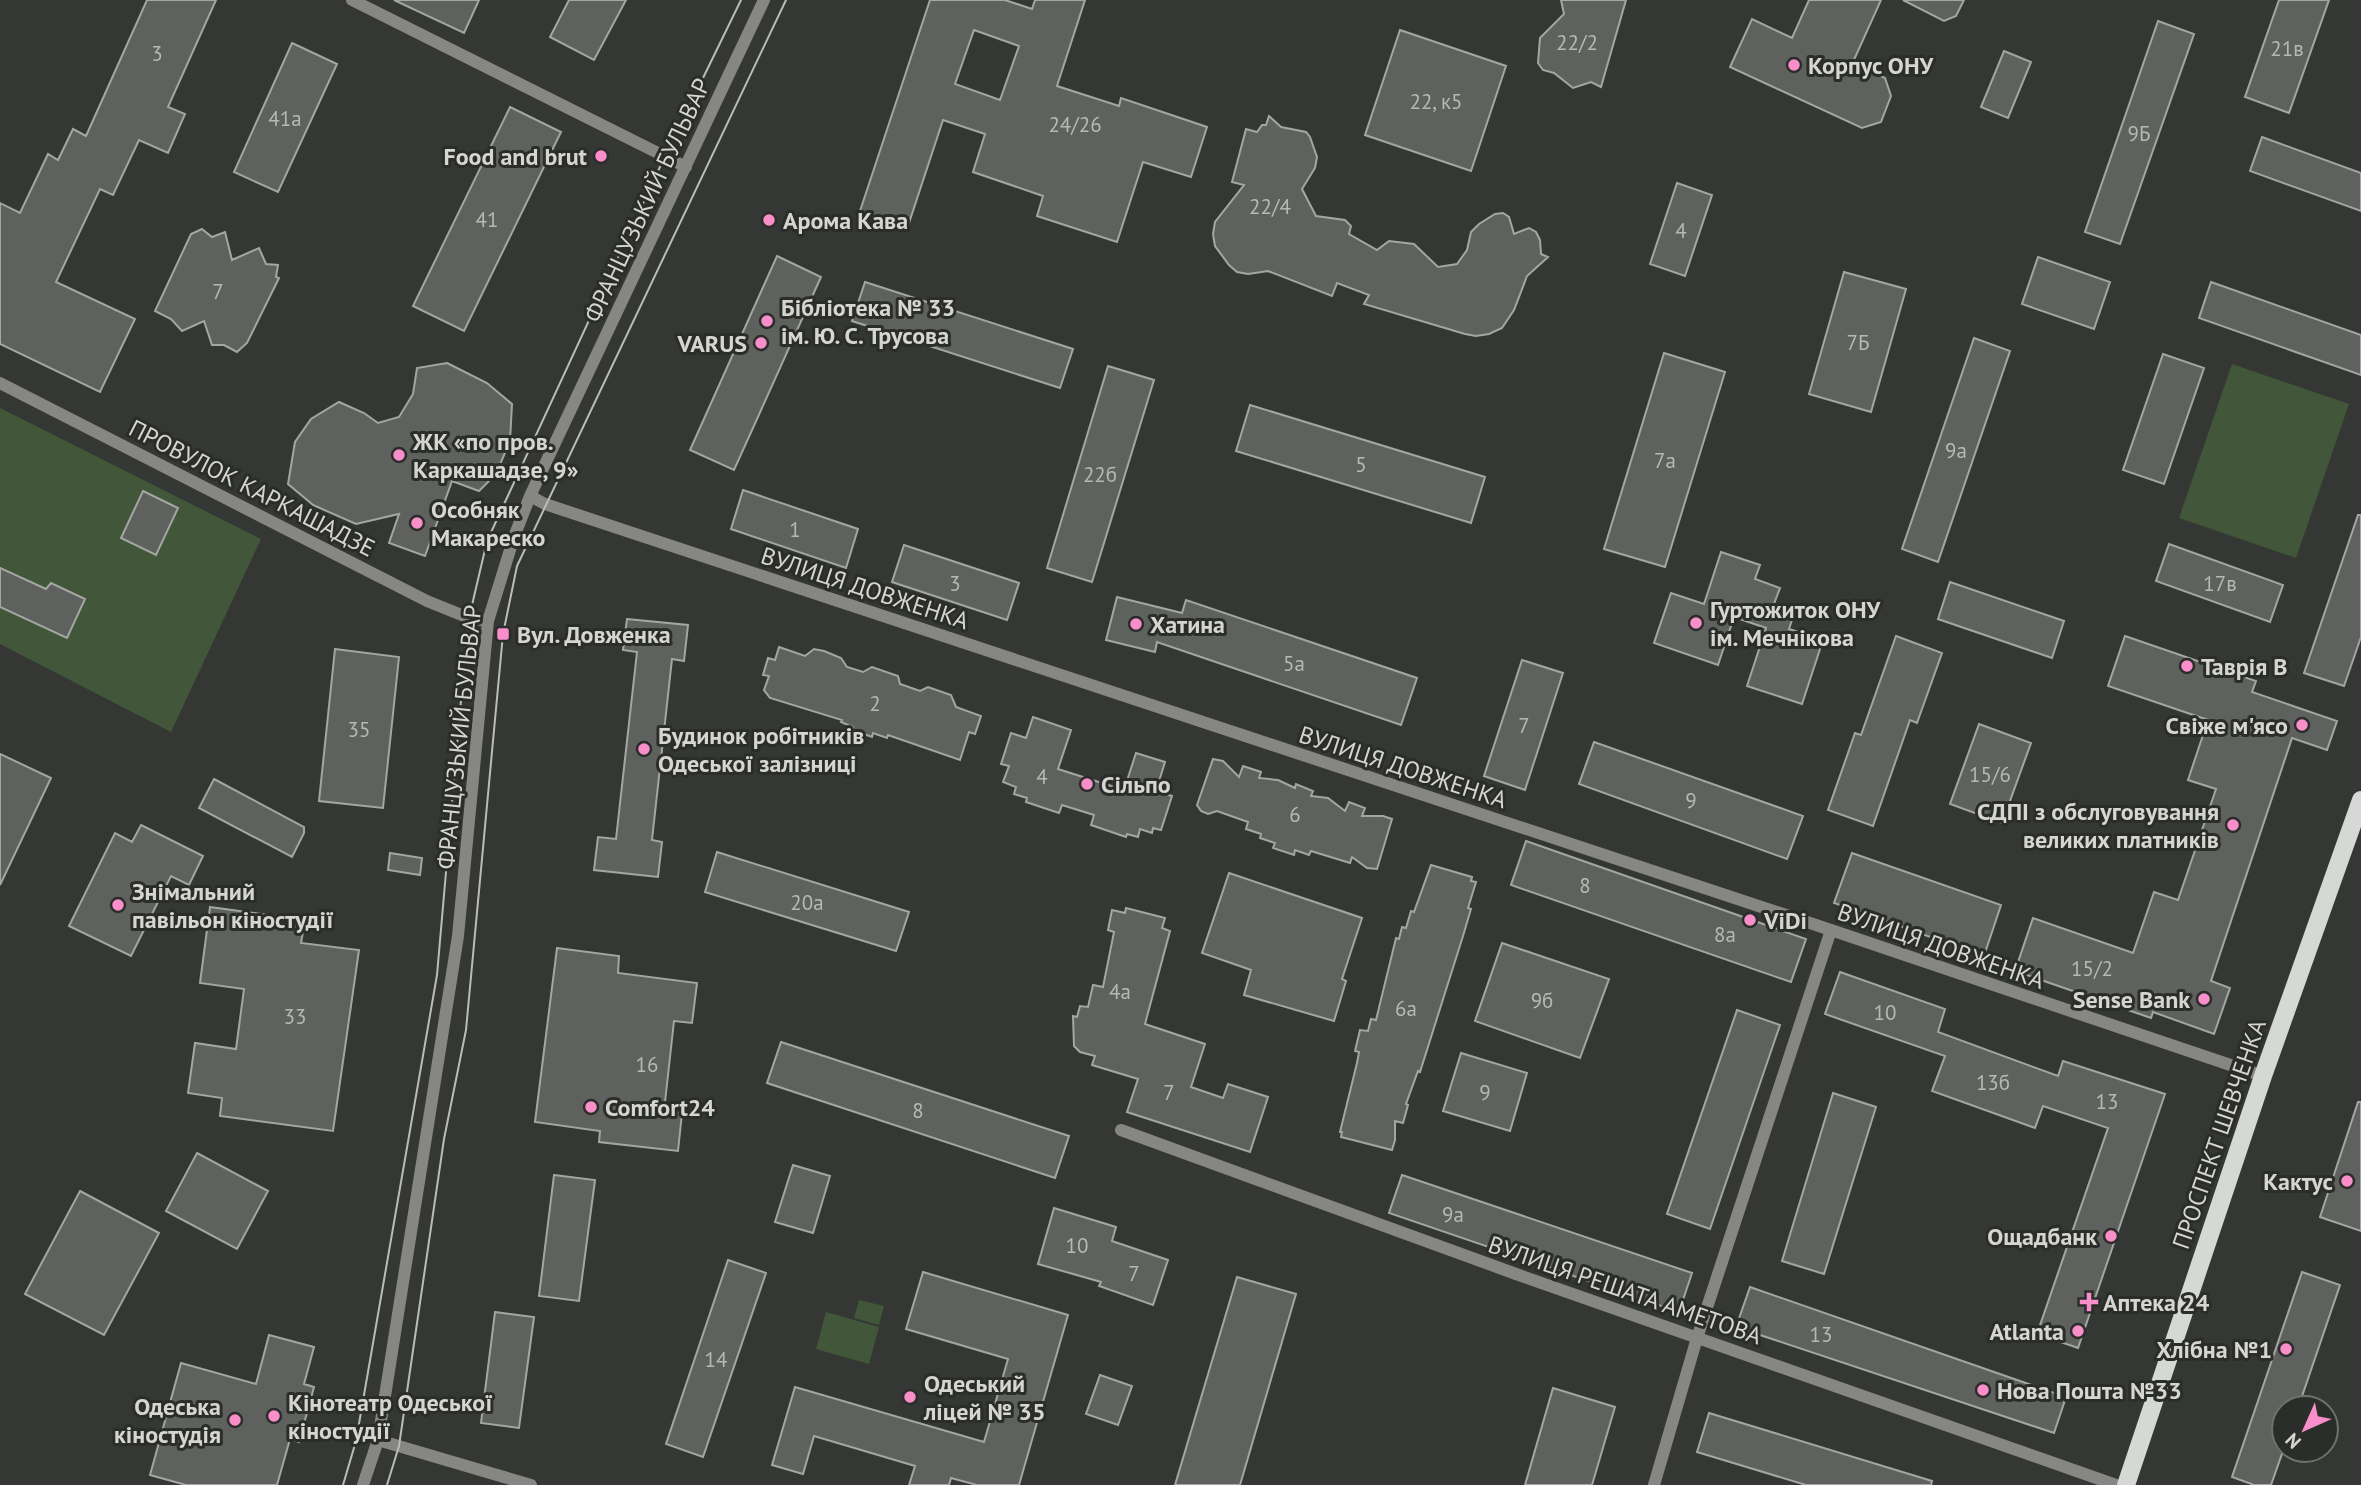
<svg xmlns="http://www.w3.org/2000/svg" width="2361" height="1485" font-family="'PT Sans',sans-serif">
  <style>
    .green { fill: #425739 }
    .building { fill: #5e615d; stroke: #a4a6a3; stroke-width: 2; fill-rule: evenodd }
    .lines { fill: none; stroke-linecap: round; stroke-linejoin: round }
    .minor { stroke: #868785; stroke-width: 12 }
    .major { stroke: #d6d8d5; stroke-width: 18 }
    .tram { stroke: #babcb9; stroke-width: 2 }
    .poi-dot { fill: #f98fca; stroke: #2b2d2a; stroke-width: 2.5 }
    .labels { text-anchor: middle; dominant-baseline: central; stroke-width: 6; stroke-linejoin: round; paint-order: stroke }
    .number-label { font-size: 21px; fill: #b7b9b6 }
    .poi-label { font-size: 24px; font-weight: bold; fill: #d5d6d4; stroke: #2b2d2a; text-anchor: start }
    .street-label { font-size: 24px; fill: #d5d6d4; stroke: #2b2d2a }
  </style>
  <rect width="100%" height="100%" fill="#353734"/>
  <path class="green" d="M 2232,364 L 2349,404 L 2296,558 L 2179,518 Z
    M 0,408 L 261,539 L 171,732 L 0,644 Z
    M 859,1300 L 884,1306 L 879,1325 L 854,1318 Z
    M 826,1312 L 879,1327 L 869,1364 L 816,1349 Z"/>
  <path class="building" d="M 147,0 L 216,0 L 168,107 L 185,114 L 168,153 L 139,140 L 113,195 L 100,189 L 56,282 L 135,319 L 100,392 L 0,344 L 0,203 L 20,213 L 48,154 L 58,160 L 73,129 L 86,136 Z
    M 394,0 L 479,0 L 464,33 Z
    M 569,0 L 626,0 L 594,60 L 550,37 Z
    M 930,0 L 1005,0 L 1032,9 L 1035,0 L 1085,0 L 1057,86 L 1119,106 L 1121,98 L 1207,127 L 1191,177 L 1143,162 L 1117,242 L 1037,216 L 1043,196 L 973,172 L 985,134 L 943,120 L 908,226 L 860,211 ZM 974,30 L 1019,46 L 1000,100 L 955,84 Z
    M 1561,0 L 1626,0 L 1601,87 L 1591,82 L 1573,88 L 1554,73 L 1543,70 L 1538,63 L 1540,38 L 1564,14 Z
    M 1809,0 L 1881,0 L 1853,62 L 1885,78 L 1891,96 L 1881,122 L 1862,128 L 1730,67 L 1752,19 L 1792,38 Z
    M 1903,0 L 1964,0 L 1956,16 L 1944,21 Z
    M 2279,0 L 2329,0 L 2289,113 L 2245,97 Z
    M 2158,21 L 2194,34 L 2120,244 L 2085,232 Z
    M 1400,30 L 1506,66 L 1471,171 L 1365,135 Z
    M 292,43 L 337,64 L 278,192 L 234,172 Z
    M 2004,51 L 2031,62 L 2008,118 L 1981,107 Z
    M 510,107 L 561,132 L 464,331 L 413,306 Z
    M 1269,116 L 1281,127 L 1306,132 L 1310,137 L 1317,157 L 1315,168 L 1302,189 L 1316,216 L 1345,220 L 1351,226 L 1349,234 L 1377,250 L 1389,241 L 1414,244 L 1438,267 L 1457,264 L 1467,250 L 1471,232 L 1479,224 L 1495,214 L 1503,213 L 1509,217 L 1514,234 L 1529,228 L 1536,232 L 1540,240 L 1541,254 L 1548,257 L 1527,276 L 1514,310 L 1502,328 L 1489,334 L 1476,336 L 1465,334 L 1364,304 L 1369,295 L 1337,283 L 1332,296 L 1268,271 L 1248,274 L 1237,272 L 1229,265 L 1215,246 L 1213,234 L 1215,222 L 1244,185 L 1232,182 L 1246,129 L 1257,132 L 1262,125 L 1266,125 Z
    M 2262,137 L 2361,173 L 2361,211 L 2250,171 Z
    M 1677,183 L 1712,195 L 1685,276 L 1650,264 Z
    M 202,229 L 212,237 L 225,232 L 232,260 L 259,248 L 266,264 L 278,265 L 276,277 L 279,278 L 247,343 L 237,352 L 224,345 L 212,345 L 204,321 L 182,331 L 171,319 L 155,311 L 191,234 Z
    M 777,256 L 821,277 L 734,470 L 690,450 Z
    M 2038,257 L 2110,282 L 2094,329 L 2022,304 Z
    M 1844,272 L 1906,289 L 1871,412 L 1809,394 Z
    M 865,282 L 1073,349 L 1060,388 L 852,321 Z
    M 2211,282 L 2361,335 L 2361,375 L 2199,318 Z
    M 1974,338 L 2010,351 L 1938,562 L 1902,549 Z
    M 1664,353 L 1725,372 L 1665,567 L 1604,549 Z
    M 2163,354 L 2204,368 L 2164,484 L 2123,470 Z
    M 447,363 L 487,383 L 512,404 L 510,441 L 496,474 L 479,491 L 452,481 L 425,556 L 389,543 L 399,514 L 356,524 L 313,505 L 288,484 L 295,442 L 311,419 L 339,402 L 364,413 L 378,423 L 399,417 L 413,394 L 417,368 Z
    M 1108,366 L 1154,380 L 1092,582 L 1047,568 Z
    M 1250,405 L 1485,477 L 1471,523 L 1236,451 Z
    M 743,490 L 858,529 L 846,568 L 731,529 Z
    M 143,491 L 178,508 L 156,555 L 121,538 Z
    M 2358,515 L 2361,515 L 2361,637 L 2344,686 L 2304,673 Z
    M 2169,544 L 2283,585 L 2270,622 L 2156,581 Z
    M 904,545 L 1019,583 L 1007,620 L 892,582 Z
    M 1721,552 L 1760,565 L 1755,579 L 1780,588 L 1774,604 L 1795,611 L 1789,629 L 1823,640 L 1802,704 L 1747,686 L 1766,628 L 1734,617 L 1718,665 L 1654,643 L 1671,593 L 1704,604 Z
    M 0,568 L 46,589 L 51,583 L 85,599 L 67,638 L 0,607 Z
    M 1950,582 L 2064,621 L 2052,658 L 1938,619 Z
    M 1117,597 L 1182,613 L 1186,600 L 1417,678 L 1401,725 L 1157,642 L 1155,652 L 1106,640 Z
    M 627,619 L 688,625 L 684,661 L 672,659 L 652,840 L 662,842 L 658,877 L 594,870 L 598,837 L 616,839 L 637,652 L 623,650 Z
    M 1896,636 L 1942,653 L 1917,723 L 1910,720 L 1873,826 L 1828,810 L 1855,733 L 1861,735 Z
    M 2125,636 L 2256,681 L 2252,692 L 2337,721 L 2327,750 L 2292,738 L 2211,981 L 2230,988 L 2214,1034 L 2153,1012 L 2151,1018 L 2015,971 L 2033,918 L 2133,953 L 2154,892 L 2178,900 L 2216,789 L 2188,780 L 2208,720 L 2108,686 Z
    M 779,647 L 805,656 L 814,649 L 824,651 L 841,658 L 847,667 L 863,672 L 872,667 L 898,676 L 900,684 L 920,691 L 928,687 L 951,695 L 956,707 L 981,716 L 975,734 L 969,732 L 960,760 L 888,735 L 887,738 L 873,733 L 872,737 L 852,730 L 853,727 L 841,722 L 842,720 L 770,698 L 764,690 L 769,676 L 763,675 L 768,658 L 775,660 Z
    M 335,649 L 399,657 L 383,808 L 319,801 Z
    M 1522,660 L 1563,673 L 1525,790 L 1484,776 Z
    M 1033,717 L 1071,730 L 1058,769 L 1124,790 L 1136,753 L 1165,762 L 1156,791 L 1172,796 L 1161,830 L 1153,828 L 1152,833 L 1140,829 L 1138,837 L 1127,834 L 1126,837 L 1091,825 L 1094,815 L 1062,805 L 1059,813 L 1026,802 L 1027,798 L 1014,794 L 1016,787 L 1003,782 L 1009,766 L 1001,764 L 1011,733 L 1026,738 Z
    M 1979,724 L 2031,743 L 2002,823 L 1950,804 Z
    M 1594,742 L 1803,816 L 1787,859 L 1579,784 Z
    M 0,754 L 51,778 L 0,885 Z
    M 1213,759 L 1223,761 L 1239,777 L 1243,766 L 1261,772 L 1259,778 L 1278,780 L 1295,788 L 1296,784 L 1313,791 L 1311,796 L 1328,798 L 1345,811 L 1349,802 L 1365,808 L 1362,816 L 1383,816 L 1392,819 L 1377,869 L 1367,868 L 1352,857 L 1350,863 L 1311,851 L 1309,855 L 1295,850 L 1294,855 L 1273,848 L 1275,843 L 1260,838 L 1261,834 L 1246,829 L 1248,822 L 1217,811 L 1208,814 L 1201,811 L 1197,805 Z
    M 214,779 L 304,827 L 304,833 L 292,857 L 199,808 Z
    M 141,825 L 203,856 L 189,885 L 171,876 L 131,956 L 69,926 L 115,833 L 132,842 Z
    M 1526,841 L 1806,939 L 1791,982 L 1511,885 Z
    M 717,852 L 909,912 L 896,951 L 705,892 Z
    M 390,853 L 422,858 L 420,875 L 388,870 Z
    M 1852,853 L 2001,905 L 1984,956 L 1834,903 Z
    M 1431,865 L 1472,877 L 1471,881 L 1476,882 L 1468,908 L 1471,909 L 1463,936 L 1420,1072 L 1418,1071 L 1406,1104 L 1408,1105 L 1403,1123 L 1395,1121 L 1395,1140 L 1392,1150 L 1341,1137 L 1342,1132 L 1340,1132 L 1357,1063 L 1359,1052 L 1355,1051 L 1360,1030 L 1368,1031 L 1371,1019 L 1376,1020 L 1396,938 L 1399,939 L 1402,927 L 1406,928 L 1411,911 L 1414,912 Z
    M 1229,873 L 1362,918 L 1342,979 L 1346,981 L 1334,1021 L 1244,995 L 1251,970 L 1202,953 Z
    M 210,907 L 305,920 L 301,943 L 359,950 L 333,1131 L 220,1116 L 222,1098 L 188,1093 L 195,1043 L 236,1049 L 244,989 L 200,983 Z
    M 1126,908 L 1165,918 L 1162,928 L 1170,931 L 1145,1024 L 1205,1044 L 1191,1087 L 1223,1098 L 1228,1084 L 1268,1097 L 1250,1152 L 1127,1112 L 1138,1079 L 1092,1065 L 1095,1056 L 1080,1052 L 1074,1046 L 1073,1016 L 1077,1017 L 1080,1006 L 1088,1007 L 1093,985 L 1103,987 L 1114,932 L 1108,930 L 1112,910 L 1125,913 Z
    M 1502,943 L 1609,979 L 1580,1058 L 1475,1021 Z
    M 557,948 L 619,956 L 618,973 L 697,983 L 692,1023 L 674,1021 L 664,1111 L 682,1113 L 678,1151 L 599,1142 L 600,1131 L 535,1122 Z
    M 1840,972 L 1945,1009 L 1938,1032 L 2058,1076 L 2063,1061 L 2165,1094 L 2078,1348 L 2037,1334 L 2108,1128 L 2043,1106 L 2035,1128 L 1932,1091 L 1945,1056 L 1825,1014 Z
    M 1737,1010 L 1780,1025 L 1710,1229 L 1667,1214 Z
    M 781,1042 L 1069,1136 L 1055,1178 L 767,1083 Z
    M 1461,1053 L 1527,1073 L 1510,1131 L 1443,1111 Z
    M 1833,1093 L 1876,1107 L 1824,1274 L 1782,1261 Z
    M 2358,1102 L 2361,1102 L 2361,1231 L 2320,1217 Z
    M 197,1153 L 268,1191 L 237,1249 L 166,1211 Z
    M 793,1165 L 830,1176 L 813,1233 L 775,1222 Z
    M 554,1175 L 595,1180 L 579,1301 L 539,1296 Z
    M 1402,1175 L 1692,1273 L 1679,1312 L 1389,1213 Z
    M 80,1191 L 159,1233 L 104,1335 L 25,1294 Z
    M 1054,1208 L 1116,1227 L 1112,1241 L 1168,1260 L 1153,1305 L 1099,1286 L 1101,1282 L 1038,1264 Z
    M 728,1260 L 766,1273 L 703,1457 L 666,1444 Z
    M 923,1272 L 1068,1315 L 1019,1485 L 977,1485 L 951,1478 L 949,1485 L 909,1485 L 915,1466 L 814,1436 L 803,1474 L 772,1465 L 795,1387 L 984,1442 L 1008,1359 L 906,1329 Z
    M 2302,1272 L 2340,1285 L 2298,1408 L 2284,1408 L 2284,1448 L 2271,1485 L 2254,1485 L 2232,1477 Z
    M 1237,1277 L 1296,1294 L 1240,1485 L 1175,1485 Z
    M 1750,1287 L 2066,1397 L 2054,1433 L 1736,1327 Z
    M 495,1312 L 534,1317 L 519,1428 L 481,1423 Z
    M 269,1335 L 314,1347 L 304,1384 L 314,1387 L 299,1442 L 290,1439 L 277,1485 L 186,1485 L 150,1475 L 181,1363 L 256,1384 Z
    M 1100,1375 L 1132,1386 L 1118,1425 L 1086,1414 Z
    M 1553,1388 L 1615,1407 L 1592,1485 L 1525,1485 Z
    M 1709,1413 L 1932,1481 L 1931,1485 L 1806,1485 L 1697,1452 Z"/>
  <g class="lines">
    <path class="minor" d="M 352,0 L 686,167
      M 0,383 L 427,601 L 469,618 L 488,621
      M 530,496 L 545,504 L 1831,930 L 2263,1076
      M 1121,1130 L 1516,1274 L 2116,1485
      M 378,1440 L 531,1485
      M 363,1485 L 378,1440 L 458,936 L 488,621 L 514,537 L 530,496 L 764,0
      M 1654,1485 L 1697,1338 L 1831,930"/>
    <path class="major" d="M 2126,1485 L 2263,1076 L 2361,800"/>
    <path class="tram" d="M 343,1485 L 356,1441 L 437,975 L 466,643 L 469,618 L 487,541 L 665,156 L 741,0
      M 387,1485 L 399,1446 L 444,1139 L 466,1030 L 503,634 L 517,566 L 786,0"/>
  </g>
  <g class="poi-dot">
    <circle cx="1794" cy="65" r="7"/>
    <circle cx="601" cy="156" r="7"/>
    <circle cx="769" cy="220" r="7"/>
    <circle cx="767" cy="321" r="7"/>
    <circle cx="761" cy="343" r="7"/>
    <circle cx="399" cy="455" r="7"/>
    <circle cx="417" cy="523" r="7"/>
    <circle cx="1696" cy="623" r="7"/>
    <circle cx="1136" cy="624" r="7"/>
    <rect x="496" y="627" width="14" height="14" rx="3.5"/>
    <circle cx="2187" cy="666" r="7"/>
    <circle cx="2302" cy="725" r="7"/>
    <circle cx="644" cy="749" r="7"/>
    <circle cx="1087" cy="784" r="7"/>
    <circle cx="2233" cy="825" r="7"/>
    <circle cx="118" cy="905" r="7"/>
    <circle cx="1750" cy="920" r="7"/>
    <circle cx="2204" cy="999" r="7"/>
    <circle cx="591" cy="1107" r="7"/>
    <circle cx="2347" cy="1181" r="7"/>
    <circle cx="2111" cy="1236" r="7"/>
    <path d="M2085.5 1291.5h7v7h7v7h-7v7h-7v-7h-7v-7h7z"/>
    <circle cx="2078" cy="1331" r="7"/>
    <circle cx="2286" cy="1349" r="7"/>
    <circle cx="1983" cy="1390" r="7"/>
    <circle cx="910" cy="1397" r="7"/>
    <circle cx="274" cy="1416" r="7"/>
    <circle cx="235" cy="1420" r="7"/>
  </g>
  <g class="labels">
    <g class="number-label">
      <text x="1577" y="42">22/2</text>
      <text x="2287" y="48">21в</text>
      <text x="157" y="53">3</text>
      <text x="1436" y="101">22, к5</text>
      <text x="285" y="118">41а</text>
      <text x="1075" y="124">24/26</text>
      <text x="2139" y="133">9Б</text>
      <text x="1270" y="206">22/4</text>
      <text x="487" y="219">41</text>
      <text x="1681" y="230">4</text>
      <text x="218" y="291">7</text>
      <text x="1858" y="342">7Б</text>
      <text x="1956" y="450">9а</text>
      <text x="1665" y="460">7а</text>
      <text x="1361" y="464">5</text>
      <text x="1100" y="474">22б</text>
      <text x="795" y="529">1</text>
      <text x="955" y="583">3</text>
      <text x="2220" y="583">17в</text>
      <text x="1294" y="663">5а</text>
      <text x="875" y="703">2</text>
      <text x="1524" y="725">7</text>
      <text x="359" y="729">35</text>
      <text x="1990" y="774">15/6</text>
      <text x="1042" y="776">4</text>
      <text x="1691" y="800">9</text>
      <text x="1295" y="814">6</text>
      <text x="1585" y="885">8</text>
      <text x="807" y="902">20а</text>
      <text x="1725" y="934">8а</text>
      <text x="2092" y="968">15/2</text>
      <text x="1120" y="991">4а</text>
      <text x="1542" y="1000">9б</text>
      <text x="1406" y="1008">6а</text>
      <text x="1885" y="1012">10</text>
      <text x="295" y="1016">33</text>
      <text x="647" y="1064">16</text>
      <text x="1993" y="1082">13б</text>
      <text x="1169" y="1092">7</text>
      <text x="1485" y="1092">9</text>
      <text x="2107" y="1101">13</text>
      <text x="918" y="1110">8</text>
      <text x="1453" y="1214">9а</text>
      <text x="1077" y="1245">10</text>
      <text x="1134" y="1273">7</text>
      <text x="1821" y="1334">13</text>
      <text x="716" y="1359">14</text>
    </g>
    <g class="poi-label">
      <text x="1808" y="65">Корпус ОНУ</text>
      <text x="587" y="156" text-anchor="end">Food and brut</text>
      <text x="783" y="220">Арома Кава</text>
      <text x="781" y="307">Бібліотека № 33<tspan x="781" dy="28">ім. Ю. С. Трусова</tspan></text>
      <text x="747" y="343" text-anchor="end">VARUS</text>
      <text x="413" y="441">ЖК «по пров.<tspan x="413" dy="28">Каркашадзе, 9»</tspan></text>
      <text x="431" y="509">Особняк<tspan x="431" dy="28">Макареско</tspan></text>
      <text x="1710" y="609">Гуртожиток ОНУ<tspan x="1710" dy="28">ім. Мечнікова</tspan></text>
      <text x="1150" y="624">Хатина</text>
      <text x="517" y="634">Вул. Довженка</text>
      <text x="2201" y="666">Таврія В</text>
      <text x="2288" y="725" text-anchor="end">Свіже м'ясо</text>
      <text x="658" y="735">Будинок робітників<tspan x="658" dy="28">Одеської залізниці</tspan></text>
      <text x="1101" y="784">Сільпо</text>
      <text x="2219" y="811" text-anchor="end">СДПІ з обслуговування<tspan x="2219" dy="28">великих платників</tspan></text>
      <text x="132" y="891">Знімальний<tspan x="132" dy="28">павільон кіностудії</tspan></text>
      <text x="1764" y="920">ViDi</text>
      <text x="2190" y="999" text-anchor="end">Sense Bank</text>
      <text x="605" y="1107">Comfort24</text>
      <text x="2333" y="1181" text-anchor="end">Кактус</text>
      <text x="2097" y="1236" text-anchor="end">Ощадбанк</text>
      <text x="2103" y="1302">Аптека 24</text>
      <text x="2064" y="1331" text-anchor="end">Atlanta</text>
      <text x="2272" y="1349" text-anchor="end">Хлібна №1</text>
      <text x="924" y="1383">Одеський<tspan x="924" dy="28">ліцей № 35</tspan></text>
      <text x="1997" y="1390">Нова Пошта №33</text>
      <text x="288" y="1402">Кінотеатр Одеської<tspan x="288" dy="28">кіностудії</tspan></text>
      <text x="221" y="1406" text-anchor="end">Одеська<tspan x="221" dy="28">кіностудія</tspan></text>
    </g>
    <g class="street-label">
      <text transform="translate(647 200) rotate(-65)">ФРАНЦУЗЬКИЙ БУЛЬВАР</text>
      <text transform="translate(252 488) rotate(27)">ПРОВУЛОК КАРКАШАДЗЕ</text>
      <text transform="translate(865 588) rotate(18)">ВУЛИЦЯ ДОВЖЕНКА</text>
      <text transform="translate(459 737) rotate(-84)">ФРАНЦУЗЬКИЙ БУЛЬВАР</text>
      <text transform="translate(1403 767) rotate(18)">ВУЛИЦЯ ДОВЖЕНКА</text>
      <text transform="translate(1941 946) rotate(19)">ВУЛИЦЯ ДОВЖЕНКА</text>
      <text transform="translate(2219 1134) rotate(-71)">ПРОСПЕКТ ШЕВЧЕНКА</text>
      <text transform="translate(1625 1290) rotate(19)">ВУЛИЦЯ РЕШАТА АМЕТОВА</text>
    </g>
  </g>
  <g transform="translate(2305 1429) rotate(225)"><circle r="33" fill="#2b2d2a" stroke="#6f716e" stroke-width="2"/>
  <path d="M0-5L12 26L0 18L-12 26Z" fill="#f98fca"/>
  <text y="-10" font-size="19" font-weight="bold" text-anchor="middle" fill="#d5d6d4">N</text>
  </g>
</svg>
